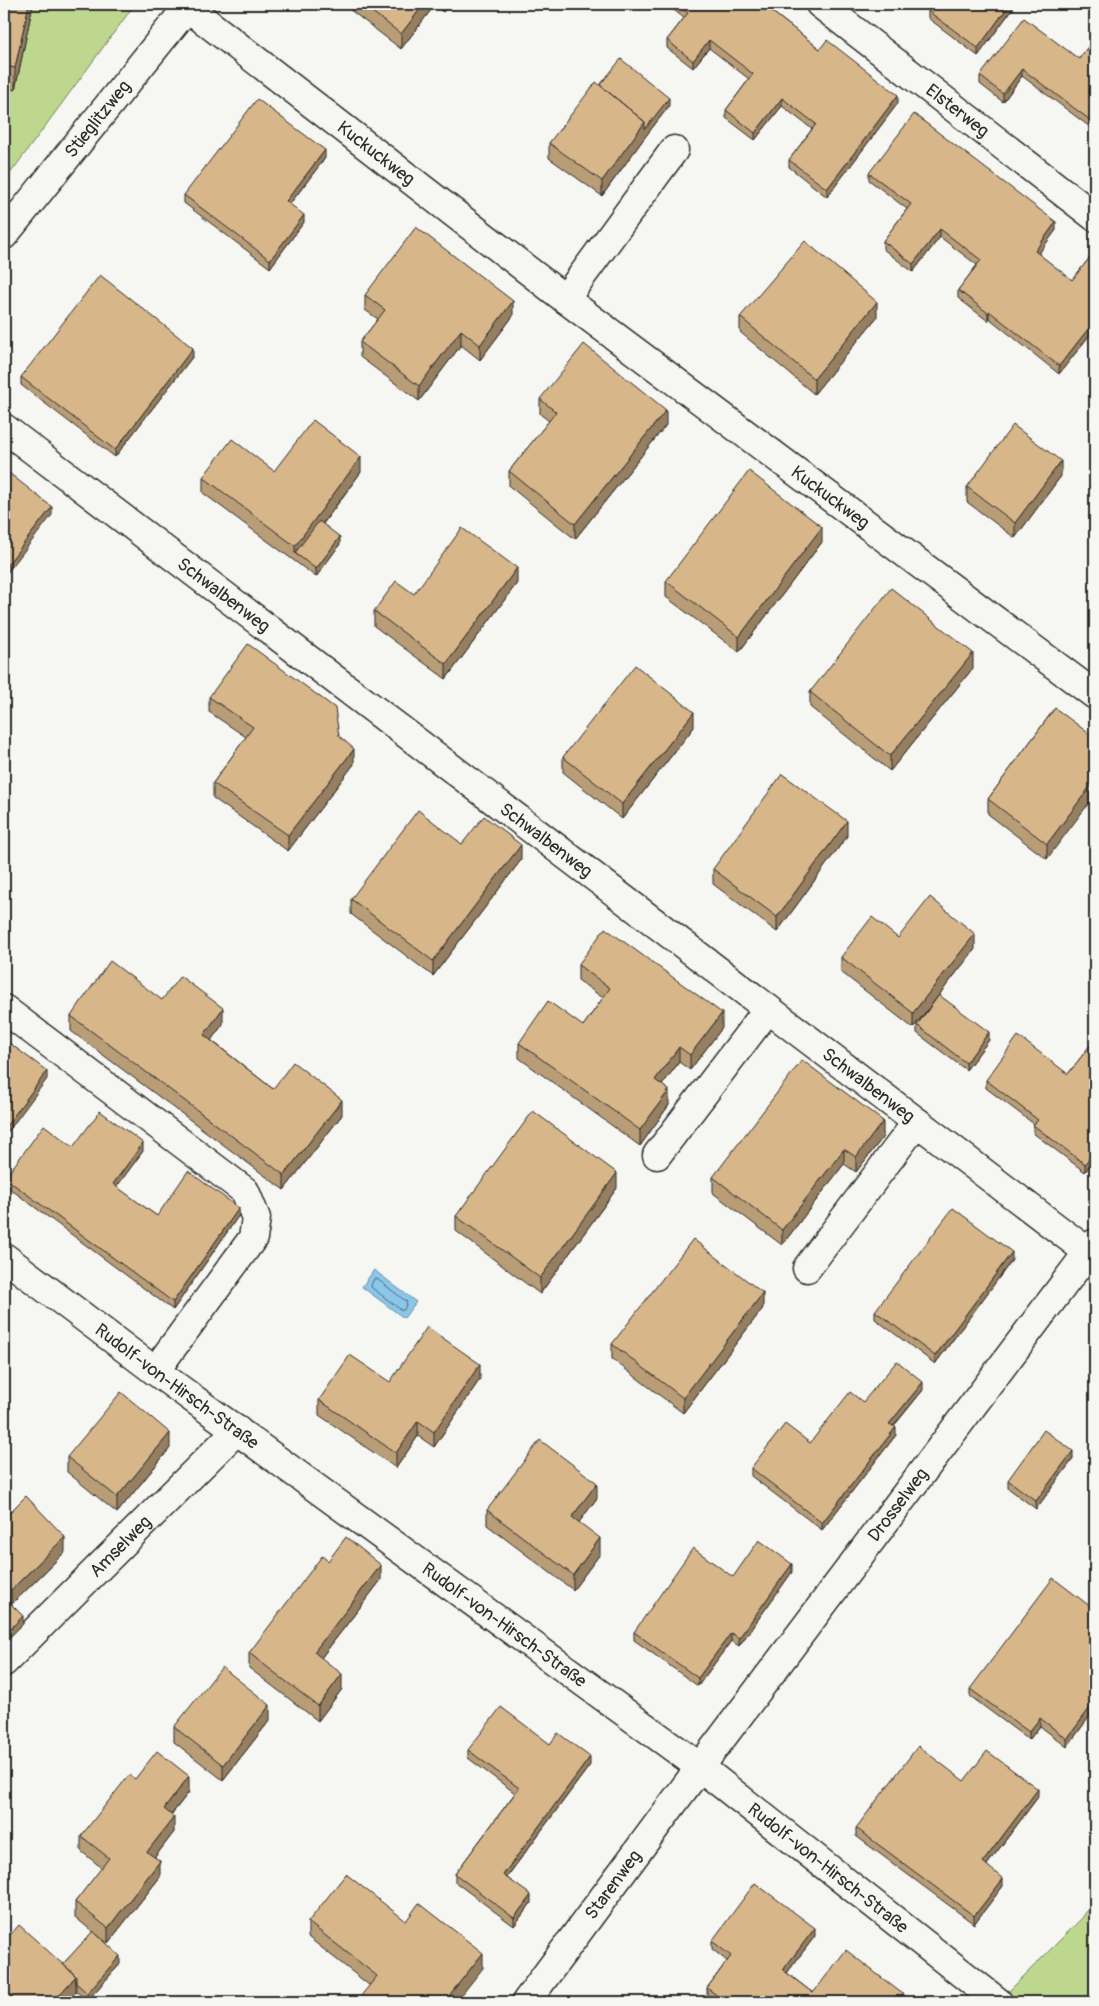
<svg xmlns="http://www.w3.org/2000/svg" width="1099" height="2006" font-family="Pangolin,sans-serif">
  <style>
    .green { fill: #bdd78e; stroke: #74815c }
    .water { fill: #8bc7eb; stroke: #65899e }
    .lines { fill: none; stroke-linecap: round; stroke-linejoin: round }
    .shore { stroke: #516978; stroke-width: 1 }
    .minor-casing { stroke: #2b2b2b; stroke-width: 31 }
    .minor { stroke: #f6f6f2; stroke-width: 28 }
    .wall { fill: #b99d77; stroke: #2b2b2b }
    .shaded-wall { fill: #967f61; stroke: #2b2b2b }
    .building { fill: #d7b68a; stroke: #2b2b2b }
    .labels { text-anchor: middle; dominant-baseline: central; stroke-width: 4.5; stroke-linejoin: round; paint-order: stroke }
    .street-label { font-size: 18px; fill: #2b2b2b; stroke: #f6f6f2 }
  </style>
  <rect width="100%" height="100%" fill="#f6f6f2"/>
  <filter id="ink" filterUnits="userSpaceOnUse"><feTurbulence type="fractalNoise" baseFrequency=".02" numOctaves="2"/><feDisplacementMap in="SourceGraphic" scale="10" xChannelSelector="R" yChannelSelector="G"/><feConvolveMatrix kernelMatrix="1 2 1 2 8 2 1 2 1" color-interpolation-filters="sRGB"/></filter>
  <g filter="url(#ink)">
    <path class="green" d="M 4,4 L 135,4 L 4,182 Z
      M 1095,1899 L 1095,2002 L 998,2002 L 1082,1918 Z"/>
    <path class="water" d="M 374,1270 L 416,1302 L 404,1318 L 362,1287 Z"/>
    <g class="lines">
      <path class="shore" d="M 374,1279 L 377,1279 L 407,1302 L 404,1310 L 401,1310 L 371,1287 Z"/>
      <g class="minor-casing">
        <g id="minor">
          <path id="s1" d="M 820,4 L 1095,217"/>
          <path id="s2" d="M 187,7 L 565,299 L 1095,695"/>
          <path id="s3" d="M 4,235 L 190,4"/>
          <path d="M 565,299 L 674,150"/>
          <path id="s4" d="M 4,428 L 1088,1252"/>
          <path d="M 4,1009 L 245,1191 L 256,1218 L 253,1238 L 155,1371"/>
          <path d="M 657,1155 L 768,1009"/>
          <path id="s5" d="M 4,1257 L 155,1371 L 700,1767 L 998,2002"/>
          <path d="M 807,1268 L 917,1122"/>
          <path id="s6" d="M 4,1662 L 237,1430"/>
          <path id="s7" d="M 526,2002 L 700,1767 L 1095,1243"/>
        </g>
      </g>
      <use href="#minor" class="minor"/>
    </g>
    <path class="wall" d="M 4,4 L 33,4 L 15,90 L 4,87 Z
      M 60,4 L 77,4 L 76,7 Z
      M 349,4 L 450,4 L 443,12 L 434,6 L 401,49 L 349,9 Z
      M 666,4 L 762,4 L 820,49 L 898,103 L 827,197 L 789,167 L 789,160 L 812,129 L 782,106 L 755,140 L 726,118 L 726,110 L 749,79 L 709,48 L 693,68 L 667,48 L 667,40 L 684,18 Z
      M 933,4 L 1016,4 L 978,56 L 928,18 L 928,11 Z
      M 1095,37 L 1095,128 L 1094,130 L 1022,76 L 1003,102 L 980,84 L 980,76 L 1079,59 Z
      M 600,85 L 669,106 L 645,137 L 602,196 L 549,158 L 549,143 Z
      M 325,158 L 290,204 L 304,222 L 270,268 L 184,203 L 184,195 Z
      M 869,173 L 1056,230 L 1038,254 L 1072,280 L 1095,251 L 1095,334 L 1092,332 L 1059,374 L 989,318 L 988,321 L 958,298 L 958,290 L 977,265 L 940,237 L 913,272 L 883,249 L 883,241 L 907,209 L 869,180 Z
      M 365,295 L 513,316 L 480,360 L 461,345 L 419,401 L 360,357 L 360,342 L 378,319 L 365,310 Z
      M 740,317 L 877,317 L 814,394 L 740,332 Z
      M 193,356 L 115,457 L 21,385 L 21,377 Z
      M 540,399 L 666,425 L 575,539 L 509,486 L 509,471 L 549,421 L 540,414 Z
      M 274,471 L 361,472 L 323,524 L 340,544 L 316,577 L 203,493 L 203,477 Z
      M 1061,476 L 1015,538 L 967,502 L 967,487 Z
      M 822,542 L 739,652 L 666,597 L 666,581 Z
      M 517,583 L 446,679 L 374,626 L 374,611 L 414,594 Z
      M 973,668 L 890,771 L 810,707 L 810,692 Z
      M 209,697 L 339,736 L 354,764 L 288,851 L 213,798 L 213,783 L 246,737 L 209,712 Z
      M 1055,708 L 1047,859 L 988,814 L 988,799 Z
      M 694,727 L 622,819 L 563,772 L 563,757 Z
      M 847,836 L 777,932 L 713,884 L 713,869 Z
      M 462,844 L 521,860 L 433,976 L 351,914 L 351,899 Z
      M 898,938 L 975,949 L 939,995 L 989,1040 L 966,1070 L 917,1033 L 917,1025 L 934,1002 L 913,1028 L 841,972 L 841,957 Z
      M 578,965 L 722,1028 L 690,1070 L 679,1062 L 662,1085 L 669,1105 L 640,1146 L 519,1058 L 519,1043 L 583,1026 L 603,998 L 578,980 Z
      M 162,1000 L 223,1024 L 211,1040 L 273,1089 L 342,1115 L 284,1190 L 71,1031 L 71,1016 Z
      M 1095,1039 L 1095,1158 L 1085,1172 L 1033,1133 L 1034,1124 L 986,1088 L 986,1080 L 1068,1074 Z
      M 883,1137 L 856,1172 L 844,1164 L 782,1245 L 713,1193 L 713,1177 Z
      M 73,1147 L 143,1151 L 116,1187 L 157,1216 L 239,1215 L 173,1310 L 5,1185 L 5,1178 Z
      M 617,1188 L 540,1294 L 456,1231 L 456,1216 Z
      M 1012,1260 L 935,1364 L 875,1319 L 875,1311 Z
      M 763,1308 L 683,1413 L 612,1359 L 612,1344 Z
      M 480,1379 L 434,1447 L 418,1436 L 396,1468 L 319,1415 L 319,1400 L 390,1382 Z
      M 923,1390 L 894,1426 L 896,1435 L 822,1530 L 751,1476 L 751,1468 L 810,1443 Z
      M 170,1448 L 117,1513 L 67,1472 L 67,1457 Z
      M 1073,1459 L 1036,1509 L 1008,1488 L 1008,1480 Z
      M 597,1498 L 579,1522 L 600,1554 L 573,1590 L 487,1525 L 487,1510 Z
      M 4,1518 L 65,1552 L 11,1605 L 23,1624 L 4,1643 Z
      M 328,1561 L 381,1580 L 321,1658 L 342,1689 L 318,1721 L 249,1668 L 249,1653 Z
      M 792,1572 L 739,1646 L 731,1641 L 698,1686 L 634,1640 L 634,1632 L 733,1577 Z
      M 1095,1610 L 1095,1709 L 1067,1747 L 1040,1726 L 1029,1740 L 970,1696 L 970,1689 Z
      M 270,1720 L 223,1780 L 174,1742 L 174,1727 Z
      M 550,1744 L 590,1765 L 507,1877 L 531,1903 L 514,1926 L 455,1882 L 455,1874 L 515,1793 L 468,1758 L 468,1750 Z
      M 135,1779 L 189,1792 L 171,1815 L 174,1832 L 155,1857 L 160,1877 L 108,1943 L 97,1935 L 120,1964 L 87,2001 L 76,1991 L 63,1964 L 93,1932 L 75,1917 L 75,1902 L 102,1868 L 81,1851 L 81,1836 Z
      M 964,1781 L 1038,1797 L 987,1865 L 1003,1886 L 974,1924 L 856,1836 L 856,1828 Z
      M 406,1921 L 483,1968 L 369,1985 L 308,1937 L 308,1922 Z
      M 815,1936 L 787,1973 L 813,1993 L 913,2002 L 716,2002 L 707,1995 L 707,1988 L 727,1961 L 712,1949 L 712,1941 Z"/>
    <path class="shaded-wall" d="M 29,4 L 33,4 L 15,90 L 15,68 Z
      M 424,4 L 434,4 L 434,6 L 401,49 L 401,34 Z
      M 443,4 L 450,4 L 443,12 Z
      M 1010,4 L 1016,4 L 978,56 L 978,48 Z
      M 709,40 L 709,48 L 693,68 L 693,61 Z
      M 1022,69 L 1022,76 L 1003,102 L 1003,94 Z
      M 898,95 L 898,103 L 827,197 L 827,189 Z
      M 669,98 L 669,106 L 645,137 L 602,196 L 602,181 L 645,122 Z
      M 782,98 L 782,106 L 755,140 L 755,133 Z
      M 1095,121 L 1095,128 L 1094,130 L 1094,123 Z
      M 325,150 L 325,158 L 286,209 L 286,201 Z
      M 304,215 L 304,222 L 270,268 L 270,260 Z
      M 1056,222 L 1056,230 L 1035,259 L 1035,251 Z
      M 940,229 L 940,237 L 913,272 L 913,264 Z
      M 513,301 L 513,316 L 480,360 L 480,345 Z
      M 877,302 L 877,317 L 814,394 L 814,379 Z
      M 989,311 L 989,318 L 988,321 L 988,313 Z
      M 1092,324 L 1092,332 L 1059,374 L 1059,366 Z
      M 461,330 L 461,345 L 419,401 L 419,386 Z
      M 193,348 L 193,356 L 115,457 L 115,450 Z
      M 666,410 L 666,425 L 575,539 L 575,524 Z
      M 361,457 L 361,472 L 298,556 L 295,553 L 295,546 Z
      M 1061,461 L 1061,476 L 1015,538 L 1015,523 Z
      M 52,507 L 52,515 L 4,577 L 4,569 Z
      M 822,527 L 822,542 L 739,652 L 739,637 Z
      M 340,537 L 340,544 L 316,577 L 316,569 Z
      M 517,568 L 517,583 L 446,679 L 446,664 Z
      M 973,653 L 973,668 L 890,771 L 890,756 Z
      M 694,712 L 694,727 L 622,819 L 622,804 Z
      M 354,749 L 354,764 L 288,851 L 288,835 Z
      M 1095,780 L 1095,795 L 1047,859 L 1047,844 Z
      M 847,821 L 847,836 L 777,932 L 777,917 Z
      M 521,845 L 521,860 L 433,976 L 433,961 Z
      M 975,934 L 975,949 L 913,1028 L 913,1013 Z
      M 223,1008 L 223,1024 L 204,1050 L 204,1035 Z
      M 722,1013 L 722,1028 L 690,1070 L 690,1055 Z
      M 989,1032 L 989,1040 L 966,1070 L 966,1063 Z
      M 679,1047 L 679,1062 L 655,1095 L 655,1080 Z
      M 47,1071 L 47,1079 L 4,1137 L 4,1129 Z
      M 669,1090 L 669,1105 L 640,1146 L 640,1130 Z
      M 342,1100 L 342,1115 L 284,1190 L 284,1175 Z
      M 883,1121 L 883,1137 L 856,1172 L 856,1157 Z
      M 143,1143 L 143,1151 L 113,1192 L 113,1184 Z
      M 844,1149 L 844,1164 L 782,1245 L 782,1230 Z
      M 1095,1150 L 1095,1158 L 1085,1172 L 1085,1164 Z
      M 617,1173 L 617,1188 L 540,1294 L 540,1278 Z
      M 239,1208 L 239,1215 L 173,1310 L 173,1302 Z
      M 1012,1252 L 1012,1260 L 935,1364 L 935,1356 Z
      M 763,1293 L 763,1308 L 683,1413 L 683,1398 Z
      M 480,1364 L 480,1379 L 434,1447 L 434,1432 Z
      M 923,1382 L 923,1390 L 889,1431 L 889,1424 Z
      M 418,1421 L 418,1436 L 396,1468 L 396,1453 Z
      M 896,1427 L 896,1435 L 822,1530 L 822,1523 Z
      M 170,1433 L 170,1448 L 117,1513 L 117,1497 Z
      M 1073,1451 L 1073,1459 L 1036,1509 L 1036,1501 Z
      M 597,1483 L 597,1498 L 572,1532 L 572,1517 Z
      M 65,1537 L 65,1552 L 11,1605 L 11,1590 Z
      M 600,1538 L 600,1554 L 573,1590 L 573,1575 Z
      M 792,1564 L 792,1572 L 739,1646 L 739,1638 Z
      M 381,1565 L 381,1580 L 314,1667 L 314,1652 Z
      M 23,1616 L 23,1624 L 4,1643 L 4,1635 Z
      M 731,1633 L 731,1641 L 698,1686 L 698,1678 Z
      M 342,1674 L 342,1689 L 318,1721 L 318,1706 Z
      M 1095,1701 L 1095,1709 L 1067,1747 L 1067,1739 Z
      M 270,1705 L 270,1720 L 223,1780 L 223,1765 Z
      M 1040,1718 L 1040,1726 L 1029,1740 L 1029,1732 Z
      M 590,1757 L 590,1765 L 503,1882 L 503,1875 Z
      M 189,1776 L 189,1792 L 164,1824 L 164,1809 Z
      M 1038,1789 L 1038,1797 L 983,1870 L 983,1862 Z
      M 174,1817 L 174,1832 L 147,1867 L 147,1852 Z
      M 160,1861 L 160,1877 L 108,1943 L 108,1928 Z
      M 1003,1879 L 1003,1886 L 974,1924 L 974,1916 Z
      M 531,1895 L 531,1903 L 514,1926 L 514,1918 Z
      M 815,1928 L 815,1936 L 783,1978 L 783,1970 Z
      M 483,1953 L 483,1968 L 456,2002 L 444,2002 Z
      M 120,1956 L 120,1964 L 87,2001 L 87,1993 Z
      M 76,1976 L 76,1991 L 66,2002 L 53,2002 Z"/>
    <path class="building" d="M 4,4 L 29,4 L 15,68 L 4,66 Z
      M 362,4 L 424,4 L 401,34 Z
      M 676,4 L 762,4 L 820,49 L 827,40 L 898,95 L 827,189 L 789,160 L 816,124 L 782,98 L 755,133 L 726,110 L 753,74 L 709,40 L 693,61 L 667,40 L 688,13 Z
      M 933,4 L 1010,4 L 978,48 L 928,11 Z
      M 1024,18 L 1079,59 L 1095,37 L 1095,121 L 1094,123 L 1022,69 L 1003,94 L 980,76 Z
      M 621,59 L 669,98 L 645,129 L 645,122 L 600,85 Z
      M 596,82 L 645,122 L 602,181 L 549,143 Z
      M 257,99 L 325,150 L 286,201 L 304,215 L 270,260 L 184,195 Z
      M 914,114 L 1056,222 L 1035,251 L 1072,280 L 1095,251 L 1095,326 L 1092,324 L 1059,366 L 989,311 L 988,313 L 958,290 L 981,260 L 940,229 L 913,264 L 883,241 L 911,204 L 869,173 Z
      M 416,227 L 513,301 L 480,345 L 461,330 L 419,386 L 360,342 L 385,310 L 365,295 Z
      M 805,241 L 877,302 L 814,379 L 740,317 Z
      M 100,275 L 193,348 L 115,450 L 21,377 Z
      M 584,344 L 666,410 L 575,524 L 509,471 L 556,412 L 540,399 Z
      M 313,420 L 361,457 L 295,546 L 203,477 L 232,439 L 274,471 Z
      M 1013,425 L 1061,461 L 1015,523 L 967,487 Z
      M 4,469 L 52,507 L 4,569 Z
      M 749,471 L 822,527 L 739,637 L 666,581 Z
      M 319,521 L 340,537 L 316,569 L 295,553 Z
      M 462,528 L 517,568 L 446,664 L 374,611 L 396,581 L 414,594 Z
      M 891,588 L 973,653 L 890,756 L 810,692 Z
      M 248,644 L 335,708 L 339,736 L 354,749 L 288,835 L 213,783 L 253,727 L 209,697 Z
      M 635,665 L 694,712 L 622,804 L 563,757 Z
      M 1055,708 L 1095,738 L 1095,780 L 1047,844 L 988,799 Z
      M 782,774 L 847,821 L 777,917 L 713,869 Z
      M 418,810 L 462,844 L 484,816 L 521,845 L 433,961 L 351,899 Z
      M 930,897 L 975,934 L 913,1013 L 841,957 L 872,917 L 898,938 Z
      M 605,928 L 722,1013 L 690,1055 L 679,1047 L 655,1080 L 669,1090 L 640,1130 L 519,1043 L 548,1001 L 583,1026 L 610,988 L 578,965 Z
      M 110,961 L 162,1000 L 180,976 L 223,1008 L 204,1035 L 273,1089 L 293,1062 L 342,1100 L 284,1175 L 71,1016 Z
      M 939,995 L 989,1032 L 966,1063 L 917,1025 Z
      M 1018,1036 L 1068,1074 L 1095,1039 L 1095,1150 L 1085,1164 L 1033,1125 L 1038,1120 L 986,1080 Z
      M 4,1039 L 47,1071 L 4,1129 Z
      M 802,1060 L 883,1121 L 856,1157 L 844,1149 L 782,1230 L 713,1177 Z
      M 100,1111 L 143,1143 L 113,1184 L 157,1216 L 188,1171 L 239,1208 L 173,1302 L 5,1178 L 44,1125 L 73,1147 Z
      M 533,1111 L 617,1173 L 540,1278 L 456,1216 Z
      M 953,1208 L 1012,1252 L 935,1356 L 875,1311 Z
      M 693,1239 L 763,1293 L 683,1398 L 612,1344 Z
      M 427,1327 L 480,1364 L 434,1432 L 418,1421 L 396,1453 L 319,1400 L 350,1355 L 390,1382 Z
      M 897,1361 L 923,1382 L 889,1424 L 896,1427 L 822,1523 L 751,1468 L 785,1424 L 810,1443 L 850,1392 L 863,1402 Z
      M 121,1392 L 170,1433 L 117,1497 L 67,1457 Z
      M 1044,1430 L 1073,1451 L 1036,1501 L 1008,1480 Z
      M 540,1440 L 597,1483 L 572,1517 L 600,1538 L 573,1575 L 487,1510 Z
      M 26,1496 L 65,1537 L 11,1590 L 4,1583 L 4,1518 Z
      M 346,1537 L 381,1565 L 314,1652 L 342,1674 L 318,1706 L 249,1653 L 322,1556 L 328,1561 Z
      M 759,1540 L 792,1564 L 739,1638 L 731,1633 L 698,1678 L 634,1632 L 693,1548 L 733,1577 Z
      M 1053,1578 L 1095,1610 L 1095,1701 L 1067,1739 L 1040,1718 L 1029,1732 L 970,1689 Z
      M 4,1597 L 23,1616 L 4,1635 Z
      M 222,1667 L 270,1705 L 223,1765 L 174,1727 Z
      M 501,1707 L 550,1744 L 558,1733 L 590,1757 L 503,1875 L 531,1895 L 514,1918 L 455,1874 L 519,1788 L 468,1750 Z
      M 918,1746 L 964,1781 L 987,1751 L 1038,1789 L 983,1862 L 1003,1879 L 974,1916 L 856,1828 Z
      M 157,1751 L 189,1776 L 164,1809 L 174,1817 L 147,1852 L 160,1861 L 108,1928 L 75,1902 L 109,1858 L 81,1836 L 129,1775 L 135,1779 Z
      M 346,1874 L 406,1921 L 419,1903 L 483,1953 L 444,2002 L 356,2002 L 377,1976 L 308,1922 Z
      M 755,1883 L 815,1928 L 783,1970 L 813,1993 L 846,1950 L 913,2002 L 726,2002 L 707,1988 L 731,1956 L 712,1941 Z
      M 19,1925 L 76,1976 L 53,2002 L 4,2002 L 4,1942 Z
      M 93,1931 L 120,1956 L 87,1993 L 76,1983 L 76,1976 L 63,1964 Z"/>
  </g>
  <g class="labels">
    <g class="street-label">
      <text stroke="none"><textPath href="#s1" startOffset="174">Elsterweg</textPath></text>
      <text stroke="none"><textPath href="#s3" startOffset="149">Stieglitzweg</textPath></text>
      <text stroke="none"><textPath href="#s2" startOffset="239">Kuckuckweg</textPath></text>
      <text stroke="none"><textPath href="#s2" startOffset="809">Kuckuckweg</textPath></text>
      <text stroke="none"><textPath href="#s4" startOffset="276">Schwalbenweg</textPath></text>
      <text stroke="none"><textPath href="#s4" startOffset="681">Schwalbenweg</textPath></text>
      <text stroke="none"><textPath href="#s4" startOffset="1086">Schwalbenweg</textPath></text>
      <text stroke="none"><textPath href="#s5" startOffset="216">Rudolf-von-Hirsch-Straße</textPath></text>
      <text stroke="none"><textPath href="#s7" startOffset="621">Drosselweg</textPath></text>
      <text stroke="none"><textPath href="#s6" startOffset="164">Amselweg</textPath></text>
      <text stroke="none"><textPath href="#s5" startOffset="621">Rudolf-von-Hirsch-Straße</textPath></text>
      <text stroke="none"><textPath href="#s5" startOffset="1026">Rudolf-von-Hirsch-Straße</textPath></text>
      <text stroke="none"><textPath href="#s7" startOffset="146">Starenweg</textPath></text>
    </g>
  </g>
  <rect width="1099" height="2006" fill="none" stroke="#f6f6f2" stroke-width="20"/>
  <rect x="10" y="10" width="1079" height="1986" fill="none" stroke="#2b2b2b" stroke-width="2" filter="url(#ink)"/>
</svg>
